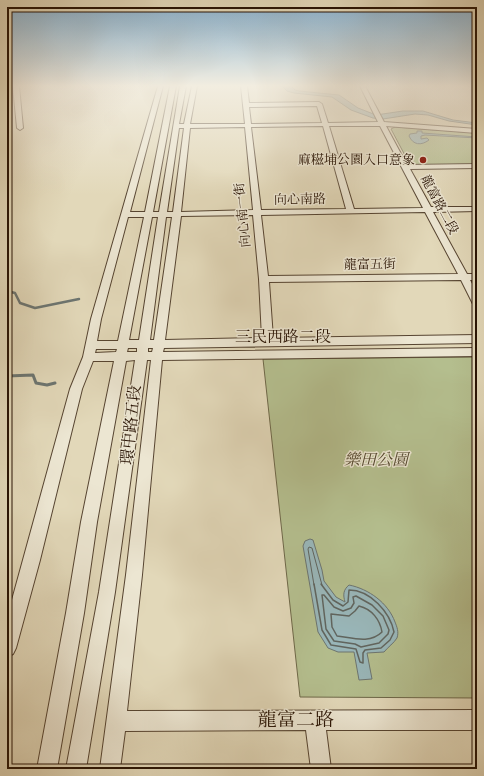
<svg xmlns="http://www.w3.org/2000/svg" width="484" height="776" font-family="'IM FELL English','Noto Serif TC',serif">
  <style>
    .green { fill: #b4be8e; stroke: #6e6849 }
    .water { fill: #99b7ba; stroke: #6c7571 }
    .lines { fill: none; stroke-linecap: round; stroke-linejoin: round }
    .shore-far1 { stroke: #60655f; stroke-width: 1 }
    .shore { stroke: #60655f; stroke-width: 1.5 }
    .stream-far1 { stroke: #6c7571; stroke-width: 2.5 }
    .stream { stroke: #6c7571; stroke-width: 3 }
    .minor-casing { stroke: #564431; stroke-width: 2 }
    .minor { fill: #ece6d2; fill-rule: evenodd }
    .poi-dot { fill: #8f2418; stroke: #ece6d2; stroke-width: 1.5 }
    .labels { text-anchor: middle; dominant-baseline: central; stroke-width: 3; stroke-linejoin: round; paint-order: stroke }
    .far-poi-label { font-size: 13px; fill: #281304; stroke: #ece6d2; text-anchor: end }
    .far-street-label { font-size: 13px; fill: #281304; stroke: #ece6d2 }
    .street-label { font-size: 16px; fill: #281304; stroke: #ece6d2 }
    .park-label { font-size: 16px; font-style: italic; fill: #52462d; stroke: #ece6d2 }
    .near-street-label { font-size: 19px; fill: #281304; stroke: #ece6d2 }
  </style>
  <rect width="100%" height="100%" fill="#e2d8b9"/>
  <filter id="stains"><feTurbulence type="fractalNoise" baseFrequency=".005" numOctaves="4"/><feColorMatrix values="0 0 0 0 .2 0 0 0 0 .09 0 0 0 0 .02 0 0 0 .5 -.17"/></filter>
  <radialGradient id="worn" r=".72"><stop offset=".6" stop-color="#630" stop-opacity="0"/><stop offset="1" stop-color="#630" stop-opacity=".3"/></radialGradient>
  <path class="green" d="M 395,127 L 477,133 L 477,164 L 418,165 L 409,163 L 391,129 Z
    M 477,357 L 477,698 L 300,697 L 263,359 Z"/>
  <path class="water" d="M 282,86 L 291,86 L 295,90 L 299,91 L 339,95 L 358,108 L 376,115 L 403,111 L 423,111 L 453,120 L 477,123 L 477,125 L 449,121 L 428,115 L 415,114 L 383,119 L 373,118 L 351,110 L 332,97 L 294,93 L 287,91 Z
    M 417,131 L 422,131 L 422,133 L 477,137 L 477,138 L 425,135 L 421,136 L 421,139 L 427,138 L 429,140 C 421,146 413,145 409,136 L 410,134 L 417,133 Z
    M 310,539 L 313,540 L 322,570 L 324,581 L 336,597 L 345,602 C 343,595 343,590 349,585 C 369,589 388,603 395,622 C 397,627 399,632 397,638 C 394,643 388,647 384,652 L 367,653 L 372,679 L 359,680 L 354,652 L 338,652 L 328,648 L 318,632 L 303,546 L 305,541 Z"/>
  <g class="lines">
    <path class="shore-far1" d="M 314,585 L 308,549 L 309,547 L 312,548 L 322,585"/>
    <path class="shore" d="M 314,584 L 322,630 L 331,645 L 356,649 L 360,662 L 363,663 L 363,653 L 365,650 L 381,648 L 390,640 L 394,632 C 390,612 370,590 349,590 L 348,602 L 343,606 L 333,600 L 321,584
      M 322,595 L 324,595 L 334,607 L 343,611 L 351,608 L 354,603 L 353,597 L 356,596 L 372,605 L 383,616 L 389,630 L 388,634 L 379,643 L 361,647 L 355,644 L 334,641 L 326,629 Z
      M 359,606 C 372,609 380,620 382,632 C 370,644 353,638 337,636 L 332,627 L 331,614 L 349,616 L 355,611 Z"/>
    <path class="stream-far1" d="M 7,291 L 15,293 L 20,303 L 35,308 L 79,299"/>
    <path class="stream" d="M 7,376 L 33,375 L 36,383 L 47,385 L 55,383"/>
    <g class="minor-casing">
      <path id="minor" d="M 13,86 L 19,86 L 23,128 L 20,130 L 17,128 Z
        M 158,86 L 163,86 L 130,212 L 145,212 L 170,86 L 176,86 L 153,212 L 159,212 L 180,86 L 186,86 L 179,124 L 184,124 L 192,86 L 197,86 L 190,124 L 245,124 L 241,86 L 247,86 L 249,103 L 319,102 L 322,104 L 328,123 L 378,122 L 360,86 L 365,86 L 384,122 L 477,129 L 477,133 L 386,126 L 407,165 L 477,164 L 477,168 L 410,169 L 431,207 L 477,207 L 477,211 L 433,212 L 467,274 L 477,274 L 477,280 L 470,280 L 477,293 L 477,305 L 473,304 L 461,280 L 269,282 L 273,338 L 477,335 L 477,343 L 164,348 L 163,352 L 477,348 L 477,356 L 162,360 L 142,575 L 127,711 L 477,710 L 477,730 L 326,730 L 331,769 L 311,769 L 306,730 L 125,731 L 120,769 L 100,769 L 126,575 L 151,360 L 147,360 L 115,592 L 86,769 L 66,769 L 99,592 L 135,360 L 126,361 L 97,522 L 84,613 L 57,769 L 37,769 L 66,613 L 81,522 L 114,361 L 93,361 L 82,389 L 40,560 L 16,648 L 13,654 L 7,657 L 7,618 L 70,389 L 83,357 L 91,319 ZM 317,106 L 322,123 L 251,124 L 249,107 ZM 323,126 L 346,209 L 261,210 L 251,127 ZM 329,126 L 380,126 L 423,208 L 354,209 ZM 245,127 L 253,210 L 181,212 L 190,128 ZM 179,128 L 184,128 L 173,212 L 167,212 ZM 425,212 L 458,274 L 268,276 L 261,215 ZM 253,215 L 259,279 L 262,338 L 165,340 L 181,216 ZM 128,217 L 144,217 L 118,341 L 97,341 L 101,319 ZM 152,217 L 158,217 L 139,340 L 129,340 ZM 166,217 L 172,217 L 154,340 L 150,340 ZM 128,348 L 137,348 L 137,352 L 127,352 ZM 148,348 L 153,348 L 152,352 L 148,352 ZM 96,349 L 117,349 L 116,352 L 95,353 Z"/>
    </g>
    <use href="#minor" class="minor"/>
  </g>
  <linearGradient id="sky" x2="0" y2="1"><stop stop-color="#88b5d6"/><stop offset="0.44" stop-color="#f2ede0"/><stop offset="1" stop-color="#f2ede0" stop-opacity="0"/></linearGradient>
  <rect width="484" height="195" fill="url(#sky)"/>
  <circle class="poi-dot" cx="423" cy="160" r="4"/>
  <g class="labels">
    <g class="far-poi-label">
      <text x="415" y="160">麻糍埔公園入口意象</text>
    </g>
    <g class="far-street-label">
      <text transform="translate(300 200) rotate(-1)">向心南路</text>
      <text transform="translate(439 205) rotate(62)">龍富路二段</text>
      <text transform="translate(243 215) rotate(-96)">向心南一街</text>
      <text transform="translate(370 265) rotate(-1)">龍富五街</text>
    </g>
    <g class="street-label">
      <text x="283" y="338">三民西路二段</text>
      <text transform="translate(132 425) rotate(-84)">環中路五段</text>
    </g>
    <g class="park-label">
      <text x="376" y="461">樂田公園</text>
    </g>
    <g class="near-street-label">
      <text x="296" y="721">龍富二路</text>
    </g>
  </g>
  <rect width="484" height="776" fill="none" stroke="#e2d8b9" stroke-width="24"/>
  <rect x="8" y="8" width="468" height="760" fill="none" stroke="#281304" stroke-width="2"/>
  <rect x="12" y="12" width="460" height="752" fill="none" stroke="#281304"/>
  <rect width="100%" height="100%" filter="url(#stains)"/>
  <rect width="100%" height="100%" fill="url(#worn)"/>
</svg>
